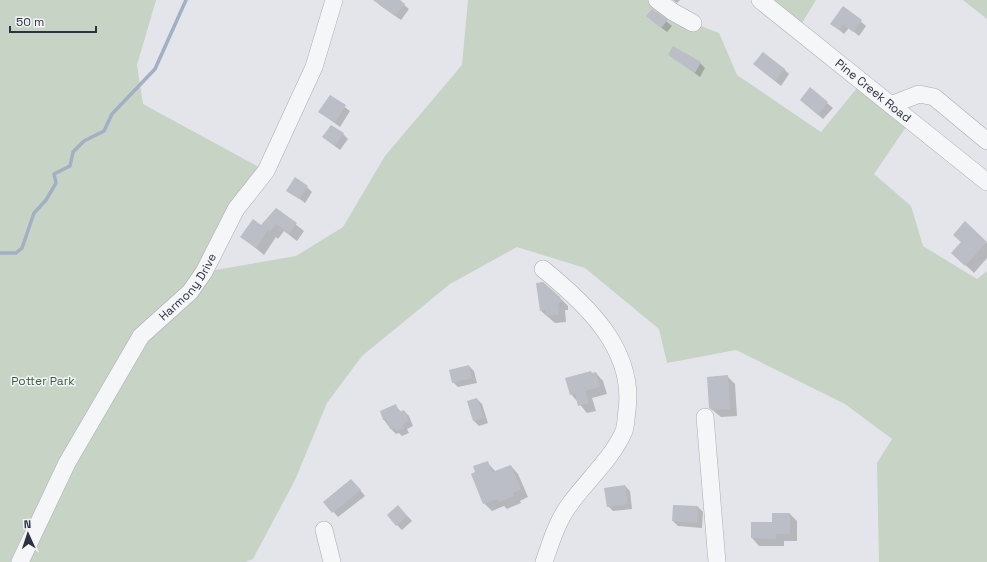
<svg xmlns="http://www.w3.org/2000/svg" width="987" height="562" font-family="'Space Grotesk',sans-serif">
  <style>
    .green { fill: #c7d3c5 }
    .shadow { fill: #0003 }
    .lines { fill: none; stroke-linecap: round; stroke-linejoin: round }
    .stream { stroke: #a2b0c5; stroke-width: 3.5 }
    .building { fill: #bbbec6 }
    .minor-casing { stroke: #a9acb4; stroke-width: 18 }
    .minor { stroke: #f5f6f8; stroke-width: 17 }
    .labels { text-anchor: middle; dominant-baseline: central; stroke-width: 3; stroke-linejoin: round; paint-order: stroke }
    .street-label { font-size: 12px; fill: #2d3240; stroke: #f2f4f7 }
    .park-label { font-size: 12px; fill: #3e5a3b; stroke: #f2f4f7 }
  </style>
  <rect width="100%" height="100%" fill="#e3e5ea"/>
  <path class="green" d="M 0,0 L 156,0 L 137,65 L 143,104 L 266,171 L 204,272 L 296,256 L 343,227 L 385,156 L 462,65 L 468,0 L 657,0 L 693,23 L 719,33 L 737,75 L 821,132 L 857,88 L 906,127 L 874,174 L 911,206 L 923,246 L 977,279 L 987,271 L 987,562 L 879,562 L 877,463 L 892,439 L 845,404 L 736,350 L 667,363 L 659,329 L 585,268 L 517,247 L 450,284 L 362,356 L 327,403 L 295,480 L 253,559 L 245,562 L 0,562 Z
    M 774,0 L 816,0 L 802,23 Z
    M 963,0 L 987,0 L 987,19 Z"/>
  <path class="shadow" d="M 377,0 L 398,0 L 409,9 L 401,20 L 381,6 L 376,1 Z
    M 673,0 L 680,0 L 677,3 Z
    M 844,7 L 866,26 L 859,36 L 849,28 L 844,34 L 832,24 Z
    M 652,10 L 672,26 L 667,32 L 653,21 Z
    M 669,54 L 700,63 L 705,68 L 700,77 Z
    M 754,64 L 784,69 L 789,74 L 781,86 Z
    M 810,89 L 833,108 L 823,119 L 806,104 Z
    M 330,96 L 350,111 L 340,127 L 320,112 Z
    M 343,134 L 348,139 L 340,150 L 323,137 Z
    M 307,187 L 312,192 L 305,203 L 288,190 Z
    M 276,209 L 304,231 L 297,241 L 284,231 L 278,239 L 276,237 L 264,255 L 242,237 L 261,226 Z
    M 965,223 L 987,243 L 987,258 L 974,273 L 960,260 Z
    M 560,298 L 568,306 L 568,310 L 565,310 L 566,322 L 555,323 L 541,311 Z
    M 469,366 L 474,371 L 477,383 L 458,387 L 453,382 Z
    M 596,373 L 603,381 L 607,394 L 592,398 L 596,411 L 587,413 L 571,394 Z
    M 727,376 L 735,384 L 737,416 L 721,417 L 710,408 Z
    M 477,399 L 482,404 L 488,423 L 479,426 L 474,421 L 468,402 Z
    M 396,406 L 401,412 L 404,411 L 409,416 L 413,426 L 407,429 L 409,433 L 402,436 L 399,433 L 396,434 L 391,429 L 384,420 L 381,412 Z
    M 487,462 L 496,472 L 511,466 L 518,474 L 528,497 L 520,501 L 521,503 L 507,509 L 504,506 L 492,511 L 484,503 Z
    M 356,485 L 365,496 L 338,517 L 325,502 Z
    M 625,486 L 630,491 L 632,509 L 613,511 L 608,506 Z
    M 398,506 L 412,521 L 402,530 L 397,525 Z
    M 674,506 L 698,507 L 703,512 L 702,528 L 678,526 L 673,521 Z
    M 790,514 L 797,521 L 797,541 L 784,541 L 784,546 L 759,546 L 752,538 L 773,523 Z"/>
  <g class="lines">
    <path class="stream" d="M 0,253 L 16,253 L 22,248 L 34,213 L 46,200 L 56,183 L 54,174 L 70,166 L 73,152 L 84,141 L 104,131 L 112,114 L 155,69 L 186,0"/>
  </g>
  <path class="building" d="M 373,0 L 400,0 L 405,4 L 395,16 Z
    M 843,6 L 862,20 L 853,32 L 843,24 L 839,30 L 830,24 Z
    M 652,9 L 668,20 L 661,28 L 646,16 Z
    M 673,46 L 701,62 L 695,73 L 668,55 Z
    M 763,52 L 785,69 L 775,81 L 753,64 Z
    M 810,87 L 828,102 L 818,115 L 800,100 Z
    M 330,95 L 346,105 L 335,123 L 318,112 Z
    M 331,125 L 344,133 L 335,146 L 322,137 Z
    M 295,177 L 308,186 L 299,199 L 286,191 Z
    M 276,208 L 297,223 L 289,234 L 276,224 L 270,232 L 268,230 L 256,248 L 240,237 L 253,219 L 261,225 Z
    M 965,221 L 987,242 L 965,266 L 951,253 L 961,242 L 953,235 Z
    M 543,282 L 560,297 L 561,302 L 558,303 L 559,314 L 546,316 L 545,310 L 540,311 L 536,283 Z
    M 469,365 L 472,378 L 452,383 L 449,370 Z
    M 591,371 L 592,373 L 596,372 L 600,387 L 585,391 L 589,403 L 578,406 L 575,393 L 570,395 L 565,378 Z
    M 728,375 L 730,409 L 712,410 L 709,408 L 707,377 Z
    M 477,398 L 484,418 L 473,421 L 467,401 Z
    M 396,404 L 399,412 L 404,410 L 409,421 L 403,424 L 405,428 L 396,431 L 395,428 L 390,429 L 386,419 L 383,420 L 380,411 Z
    M 488,461 L 492,472 L 511,465 L 521,489 L 513,493 L 514,496 L 499,502 L 497,499 L 483,504 L 471,474 L 475,472 L 473,466 Z
    M 351,479 L 361,490 L 332,513 L 323,502 Z
    M 625,485 L 628,504 L 607,507 L 604,488 Z
    M 398,505 L 407,516 L 396,526 L 387,515 Z
    M 673,505 L 698,506 L 697,523 L 672,521 Z
    M 772,513 L 790,513 L 790,534 L 776,534 L 776,539 L 751,538 L 751,522 L 772,522 Z"/>
  <g class="lines">
    <g class="minor-casing">
      <g id="minor">
        <path d="M 657,0 L 673,12 L 693,23"/>
        <path id="s1" d="M 760,0 L 987,182"/>
        <path d="M 891,105 L 919,94 L 934,97 L 987,141"/>
        <path d="M 543,269 C 586,304 635,349 627,410 C 626,417 626,425 624,431 C 612,459 587,480 570,504 C 557,521 551,542 544,562"/>
        <path d="M 705,417 L 717,562"/>
        <path d="M 324,530 L 332,562"/>
        <path id="s2" d="M 20,562 L 67,463 L 141,336 L 190,292 L 204,272 L 236,209 L 266,171 L 314,67 L 334,0"/>
      </g>
    </g>
    <use href="#minor" class="minor"/>
  </g>
  <g class="labels">
    <g class="street-label">
      <text stroke="none"><textPath href="#s1" startOffset="145">Pine Creek Road</textPath></text>
      <text stroke="none"><textPath href="#s2" startOffset="325">Harmony Drive</textPath></text>
    </g>
    <g class="park-label">
      <text x="43" y="381">Potter Park</text>
    </g>
  </g>
  <g transform="translate(28 534) rotate(357)" stroke="#f2f4f7" stroke-width="3" paint-order="stroke">
  <path d="M0-3L7 15L0 10L-7 15Z" fill="#2d3240"/>
  <text y="-6" font-size="11" font-weight="bold" text-anchor="middle" fill="#2d3240">N</text>
  </g>
  <path d="M10 26v6h86v-6" fill="none" stroke="#2d3240" stroke-width="2"/>
  <text x="16" y="26" font-size="12" fill="#2d3240" stroke="#f2f4f7" stroke-width="3" paint-order="stroke">50 m</text>
</svg>
